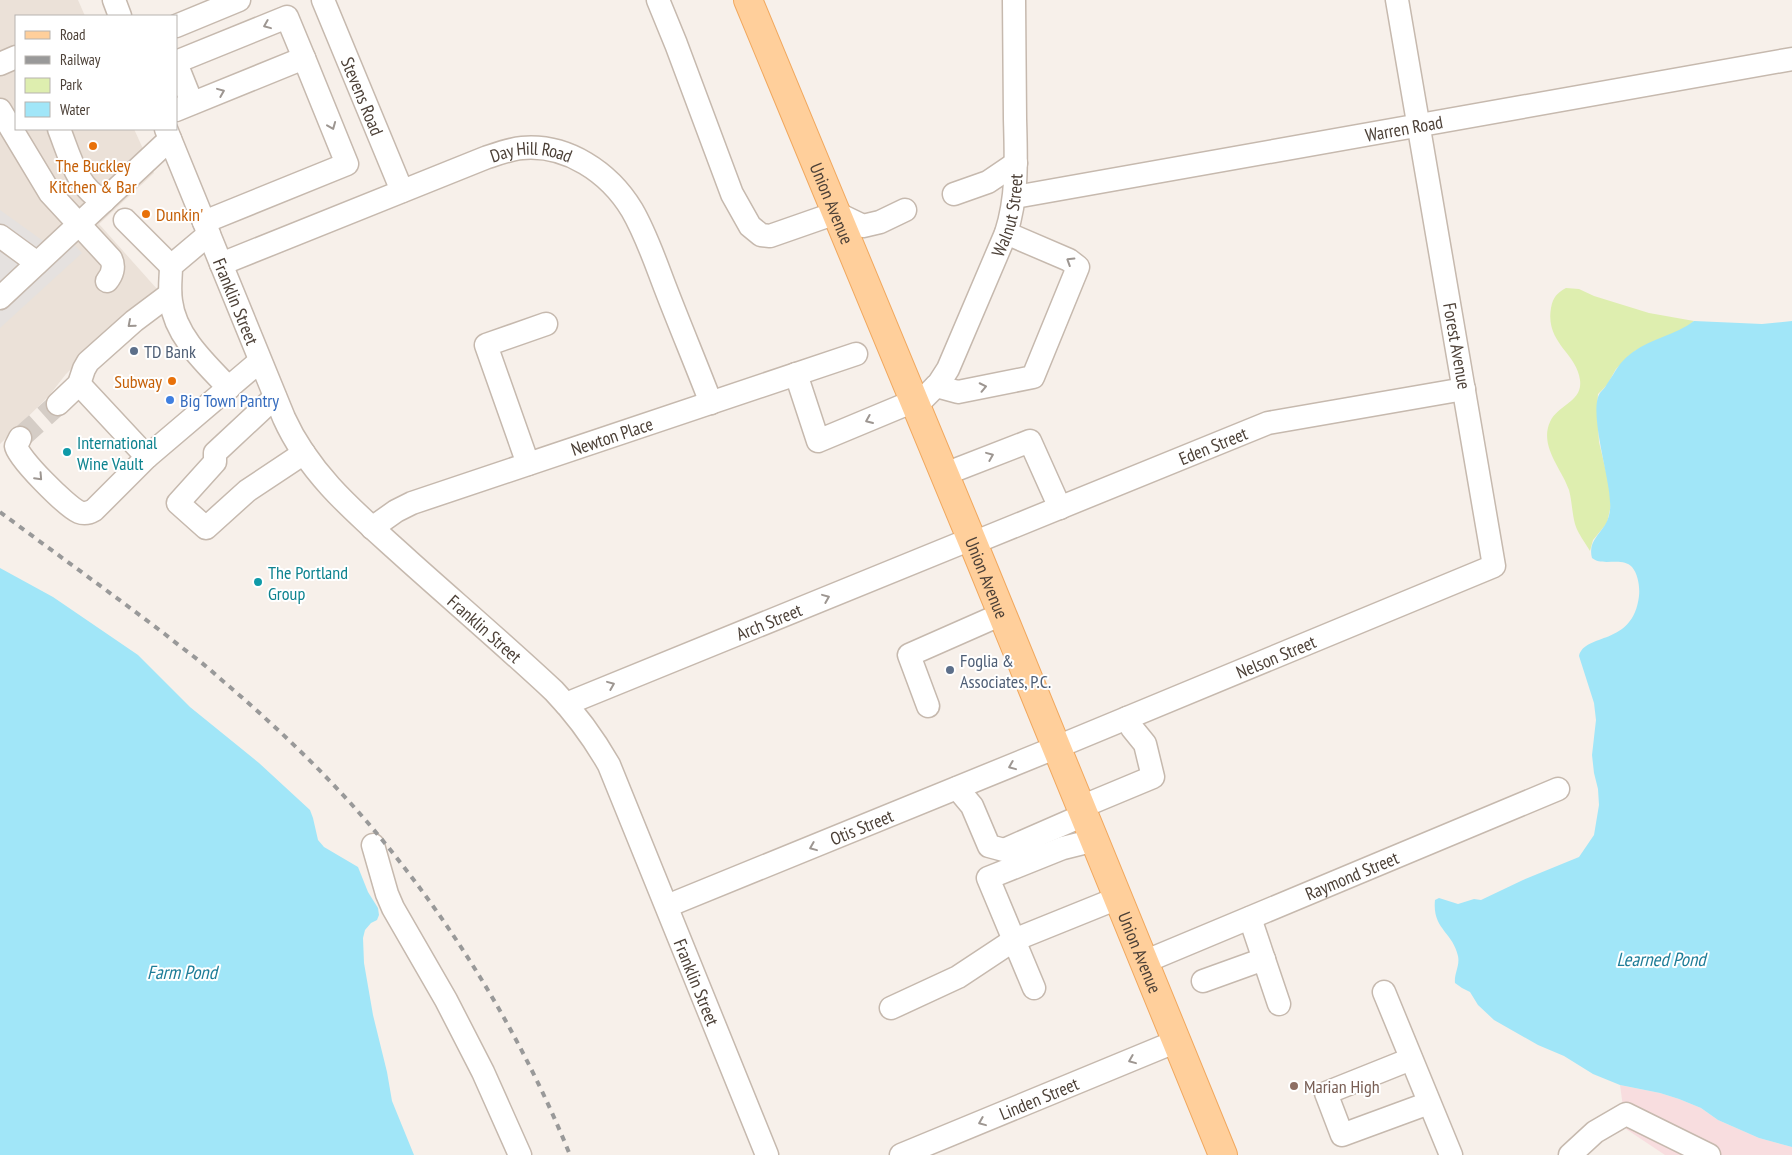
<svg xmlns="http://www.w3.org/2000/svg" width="1792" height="1155" font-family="'PT Sans Narrow',sans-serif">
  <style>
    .residential { fill: #ebe1d8 }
    .medical { fill: #f8dddf }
    .green { fill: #deeeaf }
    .parking { fill: #e5e1df }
    .water { fill: #a1e6f8 }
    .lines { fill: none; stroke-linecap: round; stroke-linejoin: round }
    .minor-tunnel { stroke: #d5cdc6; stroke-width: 22; stroke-dasharray: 22 11; stroke-linecap: butt }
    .minor-casing { stroke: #c6b9ae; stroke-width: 25 }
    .major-casing { stroke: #f1a85e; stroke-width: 30 }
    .minor { stroke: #fff; stroke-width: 22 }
    .major { stroke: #ffcf9b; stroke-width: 28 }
    .rail { stroke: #999; stroke-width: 4; stroke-dasharray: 6 6; stroke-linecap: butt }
    .oneway { stroke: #9d9691 }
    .food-dot { fill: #e8710a; stroke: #fff; stroke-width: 2 }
    .service-dot { fill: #5c6f8a; stroke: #fff; stroke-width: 2 }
    .shop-dot { fill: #3f7fe0; stroke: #fff; stroke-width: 2 }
    .culture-dot { fill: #0f9aa8; stroke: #fff; stroke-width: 2 }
    .education-dot { fill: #8d6e63; stroke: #fff; stroke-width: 2 }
    .labels { text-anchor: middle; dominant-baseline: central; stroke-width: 4; stroke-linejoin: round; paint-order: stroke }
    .street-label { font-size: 18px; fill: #4c4037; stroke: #fff }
    .food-label { font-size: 18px; fill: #c56008; stroke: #fff }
    .service-label { font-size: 18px; fill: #4e5e75; stroke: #fff; text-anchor: start }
    .shop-label { font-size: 18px; fill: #366cbe; stroke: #fff; text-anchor: start }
    .culture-label { font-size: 18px; fill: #0d838f; stroke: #fff; text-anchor: start }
    .education-label { font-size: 18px; fill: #785e54; stroke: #fff; text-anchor: start }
    .water-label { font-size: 19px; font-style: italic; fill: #1e7d98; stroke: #fff }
  </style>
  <rect width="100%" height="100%" fill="#f7f0ea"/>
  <path class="residential" d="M 0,0 L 78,0 L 85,16 L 16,16 L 16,129 L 134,129 L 154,173 L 99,224 L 157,289 L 133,309 L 66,374 L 48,397 L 0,444 Z"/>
  <path class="medical" d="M 1620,1085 L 1660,1093 L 1679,1099 L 1701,1108 L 1718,1120 L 1759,1138 L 1792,1147 L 1792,1155 L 1665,1155 L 1626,1129 Z"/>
  <path class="green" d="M 1566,288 L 1579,289 L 1594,296 L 1649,313 L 1694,321 L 1684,329 L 1635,351 L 1616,369 L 1607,385 L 1598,394 L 1597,408 L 1599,442 L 1609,484 L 1611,505 L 1607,523 L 1593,540 L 1590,551 C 1585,542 1578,534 1575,524 C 1572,513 1572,501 1569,490 C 1562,469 1539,446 1550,422 C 1557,405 1583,402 1580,380 C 1577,353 1545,343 1551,308 C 1553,297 1557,293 1566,288 Z"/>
  <path class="parking" d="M 0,210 L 53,248 L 66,236 L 82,253 L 0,328 Z"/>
  <path class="water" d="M 1694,321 L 1762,324 L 1792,321 L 1792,1147 L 1759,1138 L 1718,1120 L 1701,1108 L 1679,1099 L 1660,1093 L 1620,1085 L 1593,1074 L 1564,1056 L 1538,1045 L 1494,1020 L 1478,1005 L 1470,992 L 1462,988 L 1455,983 C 1454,973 1460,966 1458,956 C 1453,932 1432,929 1435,900 L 1439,898 L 1458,904 L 1474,899 L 1481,900 L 1523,880 L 1579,857 L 1594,835 L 1599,805 L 1598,789 L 1594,773 L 1592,755 L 1596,720 L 1594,703 L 1579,656 C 1585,632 1633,647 1639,596 C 1640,587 1638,574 1632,567 C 1622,556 1603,567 1592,558 C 1588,543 1598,536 1605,525 C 1609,519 1611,509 1610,502 C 1610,478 1588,411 1600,393 C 1602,390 1605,388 1607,384 C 1617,370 1618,363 1633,352 C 1652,338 1676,335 1694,321 Z
    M 0,568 L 53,597 L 138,655 L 190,707 L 259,763 L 310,810 L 313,818 L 318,840 L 324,847 L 358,867 L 368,892 L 378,908 L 379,915 L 377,920 L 371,923 L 365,930 L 363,938 L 364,963 L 373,1015 L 387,1072 L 392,1101 L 414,1155 L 0,1155 Z"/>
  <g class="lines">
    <path class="minor-tunnel" d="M 20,438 L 58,404"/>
    <g class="minor-casing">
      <g id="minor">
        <path d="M 114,0 L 120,16"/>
        <path id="s1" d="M 323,0 L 402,191"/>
        <path d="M 658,0 L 676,44 L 732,194 L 750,226 L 761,235 L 770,236 L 836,213 L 863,226 L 880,222 L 905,210"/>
        <path d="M 176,26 L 239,0"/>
        <path d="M 176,62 L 287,17 L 304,58"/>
        <path d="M 176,63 L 192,103"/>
        <path d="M 0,64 L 16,57"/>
        <path d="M 0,110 L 50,193 L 111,259 C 115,267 112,275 107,281"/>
        <path d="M 176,110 L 304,58 L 347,164 L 204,222"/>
        <path d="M 59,129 C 69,154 77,189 104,201"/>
        <path id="s2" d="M 166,129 L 284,418 C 311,478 362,518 410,562 C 458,605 507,647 554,691 C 576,714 593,737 609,765 L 767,1155"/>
        <path d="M 954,194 L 988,182 L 1016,163"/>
        <path id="s3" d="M 1015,197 L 1792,59"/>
        <path d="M 125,220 L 171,266"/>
        <path d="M 209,234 L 171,266 C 171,277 169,289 171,301 C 175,336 206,364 229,388"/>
        <path d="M 0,236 L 37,263"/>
        <path id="s4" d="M 221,264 L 485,158 C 497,154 510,149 522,148 C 567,144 609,172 632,210 C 646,234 655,261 665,287 C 680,326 696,364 711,403"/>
        <path d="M 0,298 L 170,139"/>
        <path d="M 796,374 L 818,441 L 914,401"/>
        <path d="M 79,384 L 147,457 L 260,361"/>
        <path d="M 936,386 L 958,392 L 1033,377 L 1078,267 L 1069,260 L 1006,233"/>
        <path d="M 275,397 L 215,453 L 215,462 L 178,503 L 206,528 L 247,491 L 304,453"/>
        <path d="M 58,404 L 79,384 L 84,369 L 88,362 L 134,321 L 170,294"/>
        <path id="s5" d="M 916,406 L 939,383 L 948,369 L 1006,233 C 1018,196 1016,157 1015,119 C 1015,79 1014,40 1014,0"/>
        <path d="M 20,438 L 16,446 C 17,457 67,507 79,512 C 84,514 89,513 94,510 L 147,457"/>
        <path d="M 528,464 L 486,345 L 546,324"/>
        <path d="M 945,474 L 1030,441 L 1060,508"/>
        <path id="s6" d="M 372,528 L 396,511 L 412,503 L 856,354"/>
        <path id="s7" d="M 973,543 L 1268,423 L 1464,389"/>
        <path id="s8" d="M 566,704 L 971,539"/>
        <path d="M 928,706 L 909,655 L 1002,614"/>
        <path d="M 957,788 L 972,806 L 989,846 L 1004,850 L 1084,815"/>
        <path d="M 1081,807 L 1153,777 L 1145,744 L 1132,728 L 1127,718"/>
        <path d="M 373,845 L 387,894 L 393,908 L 446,1000 L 483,1072 L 520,1155"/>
        <path id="s9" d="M 667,906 L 1057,747 L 1494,566 L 1397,0"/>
        <path d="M 1250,918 L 1279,1004"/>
        <path id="s10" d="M 1144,962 L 1558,789"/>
        <path d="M 1203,981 L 1264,959"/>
        <path d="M 1034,988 L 988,878 L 1063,848 L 1095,840"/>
        <path d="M 1384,992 L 1451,1155"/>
        <path d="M 891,1008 L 958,977 L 1014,940 L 1118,898"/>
        <path d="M 1411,1059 L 1326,1093 L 1342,1135 L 1429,1103"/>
        <path id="s11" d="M 901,1155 L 1177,1041"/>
        <path d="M 1570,1155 L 1595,1132 L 1626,1114 L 1709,1155"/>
      </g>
    </g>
    <g class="major-casing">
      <g id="major">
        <path id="s12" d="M 748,0 L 973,543 L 1223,1155"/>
      </g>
    </g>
    <use href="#minor" class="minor"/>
    <use href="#major" class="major"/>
    <path class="rail" d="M 0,512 C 55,553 111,593 166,635 C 183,649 201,661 217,676 C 275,725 331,778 379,836 C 458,931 524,1041 570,1155"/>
  </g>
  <defs><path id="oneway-chevron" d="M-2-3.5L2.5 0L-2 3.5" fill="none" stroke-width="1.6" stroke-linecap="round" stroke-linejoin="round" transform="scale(1.25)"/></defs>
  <g class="oneway">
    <use href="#oneway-chevron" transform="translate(267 25) rotate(158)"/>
    <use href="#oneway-chevron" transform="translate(221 92) rotate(-22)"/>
    <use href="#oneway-chevron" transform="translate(332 126) rotate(68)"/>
    <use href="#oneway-chevron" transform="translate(1070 261) rotate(-148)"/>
    <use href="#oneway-chevron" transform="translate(131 324) rotate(139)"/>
    <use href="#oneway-chevron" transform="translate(983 387) rotate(-12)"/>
    <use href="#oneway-chevron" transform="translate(869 420) rotate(157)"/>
    <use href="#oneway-chevron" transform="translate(990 456) rotate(-22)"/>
    <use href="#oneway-chevron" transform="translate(39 477) rotate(47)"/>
    <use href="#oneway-chevron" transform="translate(826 598) rotate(-22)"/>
    <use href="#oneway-chevron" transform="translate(611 685) rotate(-22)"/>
    <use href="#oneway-chevron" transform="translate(1012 766) rotate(158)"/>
    <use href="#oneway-chevron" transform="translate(813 847) rotate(158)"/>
    <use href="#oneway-chevron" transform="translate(1132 1060) rotate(158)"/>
    <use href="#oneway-chevron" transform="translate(982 1122) rotate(158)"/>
  </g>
  <g class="food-dot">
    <circle cx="93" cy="146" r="5"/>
    <circle cx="146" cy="214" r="5"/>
    <circle cx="172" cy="381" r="5"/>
  </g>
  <g class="service-dot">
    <circle cx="134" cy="351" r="5"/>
    <circle cx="950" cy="670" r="5"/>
  </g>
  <circle class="shop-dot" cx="170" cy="400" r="5"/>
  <g class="culture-dot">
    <circle cx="67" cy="452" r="5"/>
    <circle cx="258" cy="582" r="5"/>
  </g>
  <circle class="education-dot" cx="1294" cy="1086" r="5"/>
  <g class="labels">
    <g class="street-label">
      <text stroke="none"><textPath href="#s1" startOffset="104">Stevens Road</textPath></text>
      <text stroke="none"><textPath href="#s3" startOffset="395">Warren Road</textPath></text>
      <text stroke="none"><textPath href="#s4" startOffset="332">Day Hill Road</textPath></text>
      <text stroke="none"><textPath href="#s12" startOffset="220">Union Avenue</textPath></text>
      <text stroke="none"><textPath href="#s5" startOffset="215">Walnut Street</textPath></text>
      <text stroke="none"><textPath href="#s2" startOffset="186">Franklin Street</textPath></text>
      <text transform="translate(1457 346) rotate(80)">Forest Avenue</text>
      <text stroke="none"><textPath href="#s6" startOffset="258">Newton Place</textPath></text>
      <text stroke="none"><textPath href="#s7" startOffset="259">Eden Street</textPath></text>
      <text stroke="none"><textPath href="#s12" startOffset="625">Union Avenue</textPath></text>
      <text stroke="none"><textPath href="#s8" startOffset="219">Arch Street</textPath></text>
      <text stroke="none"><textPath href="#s2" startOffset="605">Franklin Street</textPath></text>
      <text stroke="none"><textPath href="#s9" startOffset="658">Nelson Street</textPath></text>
      <text stroke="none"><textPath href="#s9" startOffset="210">Otis Street</textPath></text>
      <text stroke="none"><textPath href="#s10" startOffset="225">Raymond Street</textPath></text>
      <text stroke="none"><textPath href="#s12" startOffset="1030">Union Avenue</textPath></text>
      <text stroke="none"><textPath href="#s2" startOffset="1025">Franklin Street</textPath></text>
      <text stroke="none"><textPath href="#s11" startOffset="149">Linden Street</textPath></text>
    </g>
    <g class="food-label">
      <text x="93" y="165">The Buckley<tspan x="93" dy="21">Kitchen &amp; Bar</tspan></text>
      <text x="156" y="214" text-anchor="start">Dunkin'</text>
      <text x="162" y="381" text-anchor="end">Subway</text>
    </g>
    <g class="service-label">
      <text x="144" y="351">TD Bank</text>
      <text x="960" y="660">Foglia &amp;<tspan x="960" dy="21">Associates, P.C.</tspan></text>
    </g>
    <g class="shop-label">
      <text x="180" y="400">Big Town Pantry</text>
    </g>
    <g class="culture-label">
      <text x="77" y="442">International<tspan x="77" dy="21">Wine Vault</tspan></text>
      <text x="268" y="572">The Portland<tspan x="268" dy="21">Group</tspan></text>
    </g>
    <g class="education-label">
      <text x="1304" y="1086">Marian High</text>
    </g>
    <g class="water-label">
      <text x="1661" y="959">Learned Pond</text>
      <text x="182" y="972">Farm Pond</text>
    </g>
  </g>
  <rect x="15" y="15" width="162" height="115" fill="#ffffff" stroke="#b7b3af"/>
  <rect x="25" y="31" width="25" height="8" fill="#ffcf9b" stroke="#b7b3af"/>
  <text x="60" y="40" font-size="15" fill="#4c4037">Road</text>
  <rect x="25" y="56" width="25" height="8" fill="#999999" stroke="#b7b3af"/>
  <text x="60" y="65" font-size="15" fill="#4c4037">Railway</text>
  <rect x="25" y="78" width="25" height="15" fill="#deeeaf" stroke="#b7b3af"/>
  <text x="60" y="90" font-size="15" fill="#4c4037">Park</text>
  <rect x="25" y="102" width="25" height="15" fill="#a1e6f8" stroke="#b7b3af"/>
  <text x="60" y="115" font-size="15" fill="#4c4037">Water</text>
</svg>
